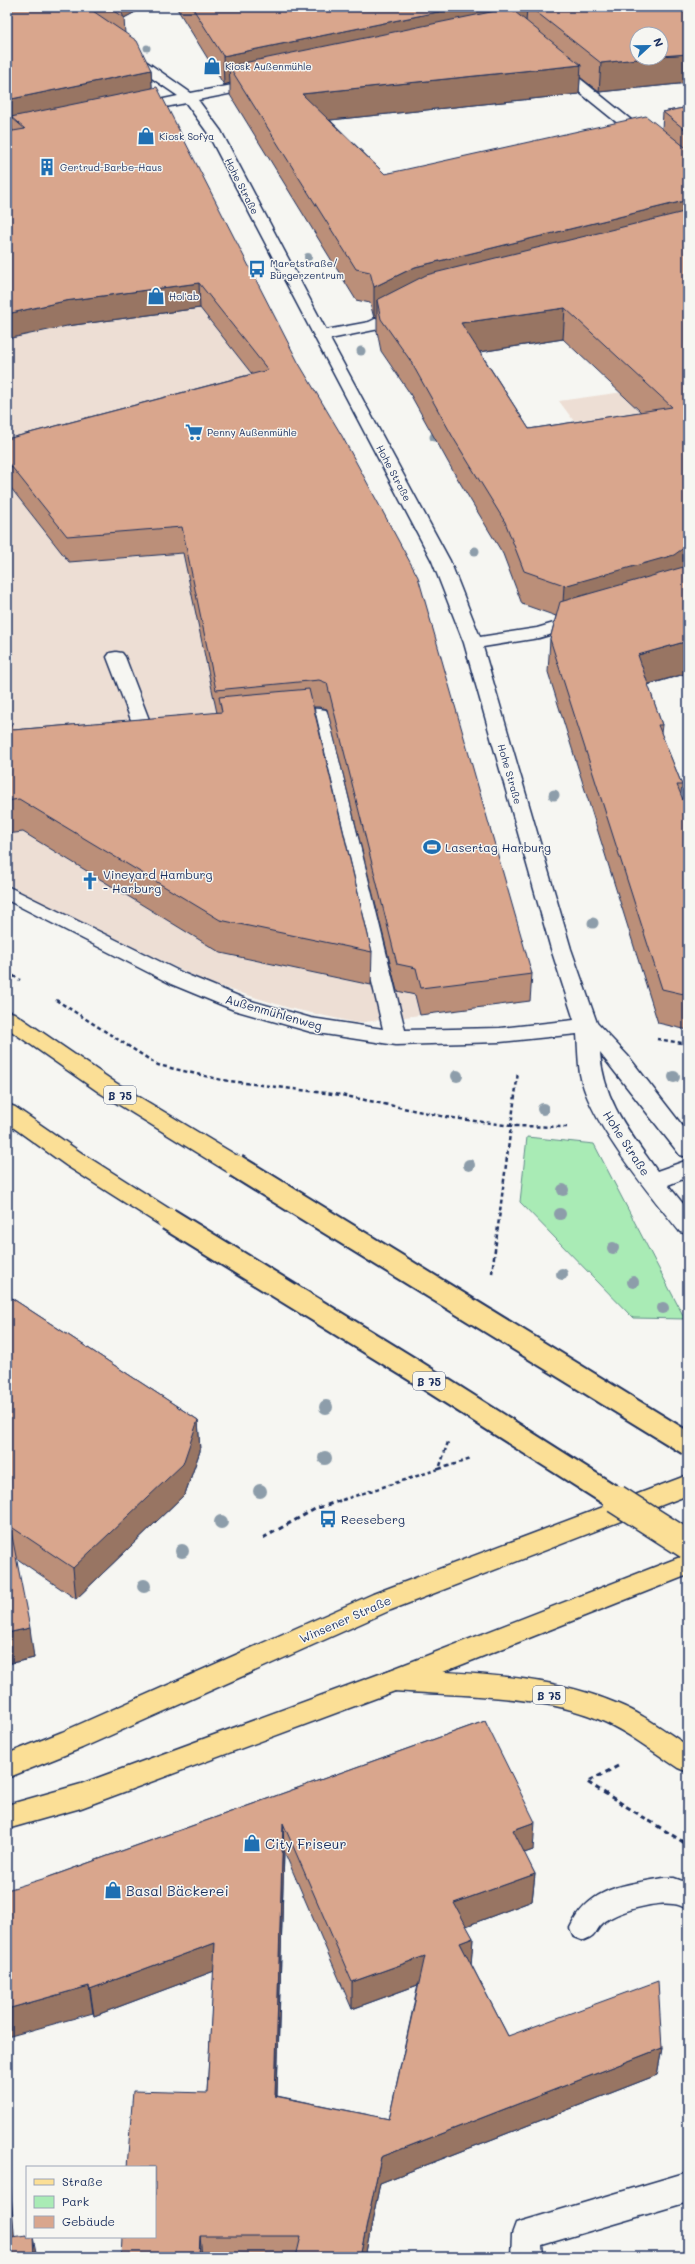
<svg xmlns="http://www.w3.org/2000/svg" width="695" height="2264" font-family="Mali,sans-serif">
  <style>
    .built { fill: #edded4 }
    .green { fill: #a9ebb5; stroke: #628d8a }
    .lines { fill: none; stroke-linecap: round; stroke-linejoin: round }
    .minor-casing { stroke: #1b2f5e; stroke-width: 3 }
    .major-casing { stroke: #1b2f5e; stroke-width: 3 }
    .highway-casing { stroke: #1b2f5e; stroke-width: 3 }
    .path-far1 { stroke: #1b2f5e; stroke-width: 2.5; stroke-dasharray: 4 3; stroke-linecap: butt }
    .path { stroke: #1b2f5e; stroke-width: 3; stroke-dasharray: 5 4; stroke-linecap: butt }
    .minor { fill: #f6f6f2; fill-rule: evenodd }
    .major { fill: #fbdf96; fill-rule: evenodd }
    .highway { fill: #fbdf96; fill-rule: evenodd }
    .highway-bridge-far1-casing { stroke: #1b2f5e; stroke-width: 26; stroke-linecap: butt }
    .highway-bridge-casing { stroke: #1b2f5e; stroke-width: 31; stroke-linecap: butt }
    .highway-bridge-far1 { stroke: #fbdf96; stroke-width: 22 }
    .highway-bridge { stroke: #fbdf96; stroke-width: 28 }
    .tree { fill: #8d9daa }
    .wall { fill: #bb8f79; stroke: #1b2f5e; fill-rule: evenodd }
    .shaded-wall { fill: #987463; stroke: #1b2f5e }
    .building { fill: #d9a68d; stroke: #1b2f5e; fill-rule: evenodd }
    .labels { text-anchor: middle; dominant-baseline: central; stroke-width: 3; stroke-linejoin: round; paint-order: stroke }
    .far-poi-label { font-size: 10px; fill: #1b2f5e; stroke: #f6f6f2; text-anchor: start }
    .far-street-label { font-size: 10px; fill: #1b2f5e; stroke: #f6f6f2 }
    .shield { fill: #f6f6f2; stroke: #5d6b8a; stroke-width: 1 }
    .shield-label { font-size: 11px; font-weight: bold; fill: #1b2f5e }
    .poi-label { font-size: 12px; fill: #1b2f5e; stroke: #f6f6f2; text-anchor: start }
    .street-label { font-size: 12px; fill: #1b2f5e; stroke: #f6f6f2 }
    .near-poi-label { font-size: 14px; fill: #1b2f5e; stroke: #f6f6f2; text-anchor: start }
  </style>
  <rect width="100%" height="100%" fill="#f6f6f2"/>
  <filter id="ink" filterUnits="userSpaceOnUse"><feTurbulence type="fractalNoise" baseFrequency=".025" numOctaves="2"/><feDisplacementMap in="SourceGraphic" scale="8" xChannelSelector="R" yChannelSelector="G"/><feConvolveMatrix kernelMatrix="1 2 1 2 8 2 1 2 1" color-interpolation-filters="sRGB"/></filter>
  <g filter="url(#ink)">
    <path class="built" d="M 228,248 L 439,684 L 530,1001 L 357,1023 L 289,1008 L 206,982 L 32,898 L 7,883 L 7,285 Z
      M 623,392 L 653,423 L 596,451 L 559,401 Z"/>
    <path class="green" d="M 527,1137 L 594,1144 L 685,1319 L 633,1318 L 520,1202 Z"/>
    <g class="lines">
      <g class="minor-casing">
        <path id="minor" d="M 126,50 L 131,51 L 191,93 L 258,80 L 263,81 L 265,84 L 263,87 L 198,100 L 221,131 L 326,330 L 369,322 L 403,305 L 408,307 L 411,310 L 408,313 L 379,329 L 330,339 L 450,561 L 480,637 L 537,628 L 581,615 L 587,616 L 590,620 L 587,624 L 539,638 L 483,647 L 571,949 L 597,1023 L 628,1056 L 688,1133 L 688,1157 L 680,1155 L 600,1053 C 604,1103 630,1132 657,1171 L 688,1160 L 688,1177 L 668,1185 L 688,1210 L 688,1234 L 680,1232 C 649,1193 589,1122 580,1074 C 578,1061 578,1047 577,1034 L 500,1042 L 396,1045 L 311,1032 L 234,1010 L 171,984 L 7,900 L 7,886 L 185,974 L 248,1000 L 311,1018 L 383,1029 L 311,720 L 285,723 L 278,721 L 276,717 L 278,713 C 292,710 312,707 326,710 L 328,714 L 405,1030 L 500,1028 L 574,1020 L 551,949 L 464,643 L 432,561 L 207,132 L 186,103 L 135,113 L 128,109 L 130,106 L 178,96 L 121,57 L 119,54 Z
          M 557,63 L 562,64 L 688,166 L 688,177 L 683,176 L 552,70 L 550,67 Z
          M 116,652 L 122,653 L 125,657 L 153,730 L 151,734 L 126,737 L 119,735 L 117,731 L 119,727 L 133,725 L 107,657 L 110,653 Z
          M 664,1878 L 674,1878 L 688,1883 L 688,1909 C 683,1907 678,1904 673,1904 C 656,1901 617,1911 603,1923 C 594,1931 598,1936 584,1941 L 574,1937 L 570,1928 C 589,1887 624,1885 664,1878 Z
          M 688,2172 L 688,2202 L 542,2245 L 543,2257 L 511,2257 L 512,2234 L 516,2223 Z"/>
      </g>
      <g class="major-casing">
        <path id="major" d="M 688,1475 L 688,1495 L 391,1610 L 82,1748 L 7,1778 L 7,1754 L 62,1732 L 373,1594 Z
          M 688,1554 L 688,1575 L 403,1688 L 81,1808 L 7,1829 L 7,1805 L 81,1784 L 385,1672 Z"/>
      </g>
      <g class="highway-casing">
        <path id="highway" d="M 7,1011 L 14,1013 L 116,1083 L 244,1160 L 247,1166 L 244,1172 L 236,1174 L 228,1172 L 100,1093 L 7,1028 Z
          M 7,1104 L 15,1107 L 83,1154 L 176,1213 L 179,1219 L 176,1225 L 168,1227 L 160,1225 L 67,1166 L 7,1123 Z
          M 394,1669 C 469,1674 548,1674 618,1704 C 643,1714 665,1731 688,1746 L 688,1772 L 678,1768 C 652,1751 627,1731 598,1719 C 537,1694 459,1696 394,1691 L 385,1688 L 381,1680 L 385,1672 Z"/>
      </g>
      <path class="path-far1" d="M 7,972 L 20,980
        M 56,1000 L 158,1065 L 222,1080 L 341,1095 L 446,1117 L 512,1126 L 567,1127
        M 657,1039 L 688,1044
        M 492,1273 L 518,1072
        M 439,1469 L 471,1459
        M 342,1500 L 439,1469 L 448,1442"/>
      <path class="path" d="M 263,1538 L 315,1509 L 345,1499
        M 618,1766 L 587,1782 L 688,1845"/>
      <use href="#minor" class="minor"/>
      <use href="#major" class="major"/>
      <use href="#highway" class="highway"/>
      <g class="highway-bridge-far1-casing">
        <path id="highway-bridge-far1" d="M 236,1166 L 688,1444
          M 168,1219 L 415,1371 L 618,1500"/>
      </g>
      <g class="highway-bridge-casing">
        <path id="highway-bridge" d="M 616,1499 L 688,1545"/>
      </g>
      <use href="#highway-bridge-far1" class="highway-bridge-far1"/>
      <use href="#highway-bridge" class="highway-bridge"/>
    </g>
    <g class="tree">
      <circle cx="147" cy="48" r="3.5"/>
      <circle cx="308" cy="257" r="4"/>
      <circle cx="361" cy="351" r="4.5"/>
      <circle cx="434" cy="437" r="4.5"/>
      <circle cx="475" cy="551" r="4.5"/>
      <circle cx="554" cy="795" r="5.5"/>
      <circle cx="593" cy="923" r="5.5"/>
      <circle cx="457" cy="1076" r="6"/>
      <circle cx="674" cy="1077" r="6"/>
      <circle cx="543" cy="1109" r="6"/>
      <circle cx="469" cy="1165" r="6"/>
      <circle cx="563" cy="1190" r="6"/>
      <circle cx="560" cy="1214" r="6"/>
      <circle cx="613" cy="1248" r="6"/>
      <circle cx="562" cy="1274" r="6"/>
      <circle cx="633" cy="1282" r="6"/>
      <circle cx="663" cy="1308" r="6"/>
      <circle cx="326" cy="1407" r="7"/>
      <circle cx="325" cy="1458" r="7"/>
      <circle cx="260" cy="1491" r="7"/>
      <circle cx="221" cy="1522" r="7"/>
      <circle cx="182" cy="1551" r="7"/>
      <circle cx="144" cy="1586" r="7"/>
    </g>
    <path class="wall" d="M 7,7 L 145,7 L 124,18 L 125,34 L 151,70 L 152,88 L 532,974 L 530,1001 L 420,1015 L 415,995 L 397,991 L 327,709 L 319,707 L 314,707 L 372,952 L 371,985 L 221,953 L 23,832 L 7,834 L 7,716 L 13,730 L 217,713 L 183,553 L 69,562 L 7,483 L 7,439 L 252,374 L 200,308 L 67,326 L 12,129 L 7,130 Z
      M 176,7 L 688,7 L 688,83 L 599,92 L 580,77 L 579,94 L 330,120 L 385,174 L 662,129 L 663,112 L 688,107 L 688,673 L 648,685 L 662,725 L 661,733 L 682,785 L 681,795 L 688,812 L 688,1030 L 658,1023 L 548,672 L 550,639 L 556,616 L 522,604 L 503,554 L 453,471 L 409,392 L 381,351 L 377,331 L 377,317 L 374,318 L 370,303 L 356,300 L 230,95 L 230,83 L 224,85 ZM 563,339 L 641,412 L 529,429 L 480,352 Z
      M 7,1295 L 198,1420 L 200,1451 L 185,1494 L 76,1599 L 16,1558 L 34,1658 L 7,1664 Z
      M 485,1721 L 533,1850 L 524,1853 L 535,1874 L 532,1901 L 466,1926 L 473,1938 L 471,1964 L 508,2036 L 662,2048 L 657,2075 L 380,2183 L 365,2257 L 121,2257 L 207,2093 L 214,1971 L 94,2016 L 49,1877 ZM 284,1851 L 352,2009 L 418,1985 L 389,2119 L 277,2096 Z"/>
    <path class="shaded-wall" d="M 114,7 L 145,7 L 124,18 Z
      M 462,7 L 499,7 L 498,28 L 229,66 L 230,83 L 224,85 L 223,56 Z
      M 515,7 L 527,7 L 526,22 L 514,24 Z
      M 688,54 L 688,83 L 599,92 L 601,63 L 646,58 L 661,58 L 661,56 Z
      M 581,65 L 579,94 L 302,123 L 302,94 Z
      M 151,70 L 153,100 L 11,117 L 12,129 L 7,130 L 7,100 Z
      M 688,200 L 688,226 L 377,300 L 377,317 L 374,318 L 374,287 L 415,267 Z
      M 199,283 L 200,308 L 67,326 L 7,339 L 7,314 L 65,301 Z
      M 565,308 L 563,339 L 460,355 L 461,323 Z
      M 685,547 L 682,580 L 562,619 L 564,586 Z
      M 688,641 L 688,673 L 635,688 L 638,655 Z
      M 198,1420 L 200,1451 L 185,1494 L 76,1599 L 73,1568 Z
      M 30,1628 L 34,1658 L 7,1664 L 7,1633 Z
      M 7,1664 L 9,1678 L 7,1679 Z
      M 535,1822 L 533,1850 L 510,1858 L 513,1830 Z
      M 283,1823 L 284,1851 L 276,2122 L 275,2096 Z
      M 535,1874 L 532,1901 L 453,1931 L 454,1903 Z
      M 473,1938 L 471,1966 L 460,1943 Z
      M 215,1943 L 217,1970 L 94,2016 L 90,1989 Z
      M 425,1956 L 423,1983 L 352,2009 L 352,1982 Z
      M 89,1986 L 93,2013 L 7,2037 L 7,2009 Z
      M 662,2048 L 657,2075 L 380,2183 L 365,2257 L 360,2257 L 381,2157 Z
      M 7,2149 L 8,2155 L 16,2257 L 11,2237 L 7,2177 Z
      M 200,2236 L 202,2257 L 199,2257 Z
      M 33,2237 L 37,2257 L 34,2257 Z"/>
    <path class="building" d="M 7,7 L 87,7 L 137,41 L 151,70 L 7,100 Z
      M 108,7 L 119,7 L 124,18 Z
      M 192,7 L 462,7 L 223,56 Z
      M 530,7 L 688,7 L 688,54 L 661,56 L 661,34 L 637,34 L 637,58 L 646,58 L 601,63 Z
      M 510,8 L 581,65 L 302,94 L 385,174 L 646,116 L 685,147 L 688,148 L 688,200 L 415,267 L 374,287 L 370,272 L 356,269 L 229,66 Z
      M 157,87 L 298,362 L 342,436 L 418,577 L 532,974 L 421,988 L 416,968 L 397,964 L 327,683 L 319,680 L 216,690 L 182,527 L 67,536 L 7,461 L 7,439 L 268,370 L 199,283 L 65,301 L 7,314 L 7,132 L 25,129 L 11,117 Z
      M 688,107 L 688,132 L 663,112 Z
      M 688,211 L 688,547 L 685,547 L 674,555 L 564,586 L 564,585 L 524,571 L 505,522 L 454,439 L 410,360 L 381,319 L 377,300 L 426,275 ZM 565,308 L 672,407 L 529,429 L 461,323 Z
      M 688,564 L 688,641 L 638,655 L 662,725 L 658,725 L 682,785 L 677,785 L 688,812 L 688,995 L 662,989 L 550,639 L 560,602 L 687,566 Z
      M 309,689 L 372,952 L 220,920 L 19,799 L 7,801 L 7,716 L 9,717 L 13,730 L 222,712 L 219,697 Z
      M 7,1295 L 198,1420 L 183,1464 L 73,1568 L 10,1526 L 30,1628 L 7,1633 Z
      M 485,1721 L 535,1822 L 513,1830 L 535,1874 L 454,1903 L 473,1938 L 460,1943 L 508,2036 L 658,1981 L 662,2048 L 381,2157 L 360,2257 L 296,2257 L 301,2236 L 200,2236 L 199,2257 L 121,2257 L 122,2237 L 155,2237 L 155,2167 L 127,2167 L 133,2091 L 207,2093 L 215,1943 L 90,1989 L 89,1986 L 7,2009 L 7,1890 L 49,1877 ZM 283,1823 L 352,1982 L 425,1956 L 389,2119 L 275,2096 Z
      M 7,2177 L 11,2237 L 27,2235 L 27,2237 L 33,2237 L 34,2257 L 7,2257 Z"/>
  </g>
  <defs>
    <g id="shop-bare" transform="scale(1.38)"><path d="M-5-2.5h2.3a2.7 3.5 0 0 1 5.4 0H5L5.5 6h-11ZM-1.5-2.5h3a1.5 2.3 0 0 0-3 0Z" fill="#1f6fb2" stroke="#f6f6f2" stroke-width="2.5" paint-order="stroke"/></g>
    <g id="building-bare" transform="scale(1.38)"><path d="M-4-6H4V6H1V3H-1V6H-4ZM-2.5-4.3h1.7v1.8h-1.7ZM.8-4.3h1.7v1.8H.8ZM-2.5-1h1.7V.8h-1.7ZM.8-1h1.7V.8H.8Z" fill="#1f6fb2" stroke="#f6f6f2" stroke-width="2.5" paint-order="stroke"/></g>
    <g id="bus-bare" transform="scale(1.38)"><path d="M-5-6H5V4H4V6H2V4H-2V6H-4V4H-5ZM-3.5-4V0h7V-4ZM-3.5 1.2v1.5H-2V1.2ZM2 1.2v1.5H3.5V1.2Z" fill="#1f6fb2" stroke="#f6f6f2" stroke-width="2.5" paint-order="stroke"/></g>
    <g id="supermarket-bare" transform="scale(1.38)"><path d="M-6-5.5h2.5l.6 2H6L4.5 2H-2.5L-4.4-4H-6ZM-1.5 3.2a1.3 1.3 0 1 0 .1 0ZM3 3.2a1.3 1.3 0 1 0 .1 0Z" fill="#1f6fb2" stroke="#f6f6f2" stroke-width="2.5" paint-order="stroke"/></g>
    <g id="stadium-bare" transform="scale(1.38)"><path d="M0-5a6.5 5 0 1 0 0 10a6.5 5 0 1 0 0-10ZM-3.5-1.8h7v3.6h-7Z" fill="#1f6fb2" stroke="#f6f6f2" stroke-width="2.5" paint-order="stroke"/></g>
    <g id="church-bare" transform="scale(1.38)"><path d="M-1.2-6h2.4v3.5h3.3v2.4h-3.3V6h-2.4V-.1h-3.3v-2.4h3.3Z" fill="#1f6fb2" stroke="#f6f6f2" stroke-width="2.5" paint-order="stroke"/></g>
  </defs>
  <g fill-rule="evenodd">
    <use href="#shop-bare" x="212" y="66"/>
    <use href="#shop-bare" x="146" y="136"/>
    <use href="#building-bare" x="47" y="167"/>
    <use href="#bus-bare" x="257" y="269"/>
    <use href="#shop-bare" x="156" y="296"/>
    <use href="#supermarket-bare" x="194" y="432"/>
    <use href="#stadium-bare" x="432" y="847"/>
    <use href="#church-bare" x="90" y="881"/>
    <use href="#bus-bare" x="328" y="1519"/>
    <use href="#shop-bare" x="252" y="1843"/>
    <use href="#shop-bare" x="113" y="1890"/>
  </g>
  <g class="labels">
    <g class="far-poi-label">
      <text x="225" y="66">Kiosk Außenmühle</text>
      <text x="159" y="136">Kiosk Sofya</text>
      <text x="60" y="167">Gertrud-Barbe-Haus</text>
      <text x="270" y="263">Maretstraße/<tspan x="270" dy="12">Bürgerzentrum</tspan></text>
      <text x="169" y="296">Hol'ab</text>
      <text x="207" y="432">Penny Außenmühle</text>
    </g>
    <g class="far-street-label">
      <text transform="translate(242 186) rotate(63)">Hohe Straße</text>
      <text transform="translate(394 473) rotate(62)">Hohe Straße</text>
      <text transform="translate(510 774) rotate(74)">Hohe Straße</text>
    </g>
    <g class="shield">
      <rect x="104" y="1086" width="32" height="18" rx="3"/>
      <rect x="413" y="1372" width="32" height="18" rx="3"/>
      <rect x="533" y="1686" width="32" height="18" rx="3"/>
    </g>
    <g class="shield-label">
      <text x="120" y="1095">B 75</text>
      <text x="429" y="1381">B 75</text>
      <text x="549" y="1695">B 75</text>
    </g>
    <g class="poi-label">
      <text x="445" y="847">Lasertag Harburg</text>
      <text x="103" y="874">Vineyard Hamburg<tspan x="103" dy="14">- Harburg</tspan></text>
      <text x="341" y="1519">Reeseberg</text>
    </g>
    <g class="street-label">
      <text transform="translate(274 1012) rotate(16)">Außenmühlenweg</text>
      <text transform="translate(627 1143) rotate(57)">Hohe Straße</text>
      <text transform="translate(345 1619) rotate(-24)">Winsener Straße</text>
    </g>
    <g class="near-poi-label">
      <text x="265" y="1843">City Friseur</text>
      <text x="126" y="1890">Basal Bäckerei</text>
    </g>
  </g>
  <rect width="695" height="2264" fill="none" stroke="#f6f6f2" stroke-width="24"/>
  <rect x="12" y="12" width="671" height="2240" fill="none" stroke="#1b2f5e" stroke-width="1.5" filter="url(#ink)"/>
  <rect x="26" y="2166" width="130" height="72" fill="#f6f6f2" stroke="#9ea6b7"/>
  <rect x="34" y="2179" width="20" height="6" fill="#fbdf96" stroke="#9ea6b7"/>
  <text x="62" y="2186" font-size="12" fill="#1b2f5e">Straße</text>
  <rect x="34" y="2196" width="20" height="12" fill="#a9ebb5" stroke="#9ea6b7"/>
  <text x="62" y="2206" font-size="12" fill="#1b2f5e">Park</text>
  <rect x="34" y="2216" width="20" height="12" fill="#d9a68d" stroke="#9ea6b7"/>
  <text x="62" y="2226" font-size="12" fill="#1b2f5e">Gebäude</text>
  <g transform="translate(649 46) rotate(68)"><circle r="19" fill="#f6f6f2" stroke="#9ea6b7"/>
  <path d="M0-3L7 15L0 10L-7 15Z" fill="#1f6fb2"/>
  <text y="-6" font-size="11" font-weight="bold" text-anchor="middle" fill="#1b2f5e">N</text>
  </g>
</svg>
